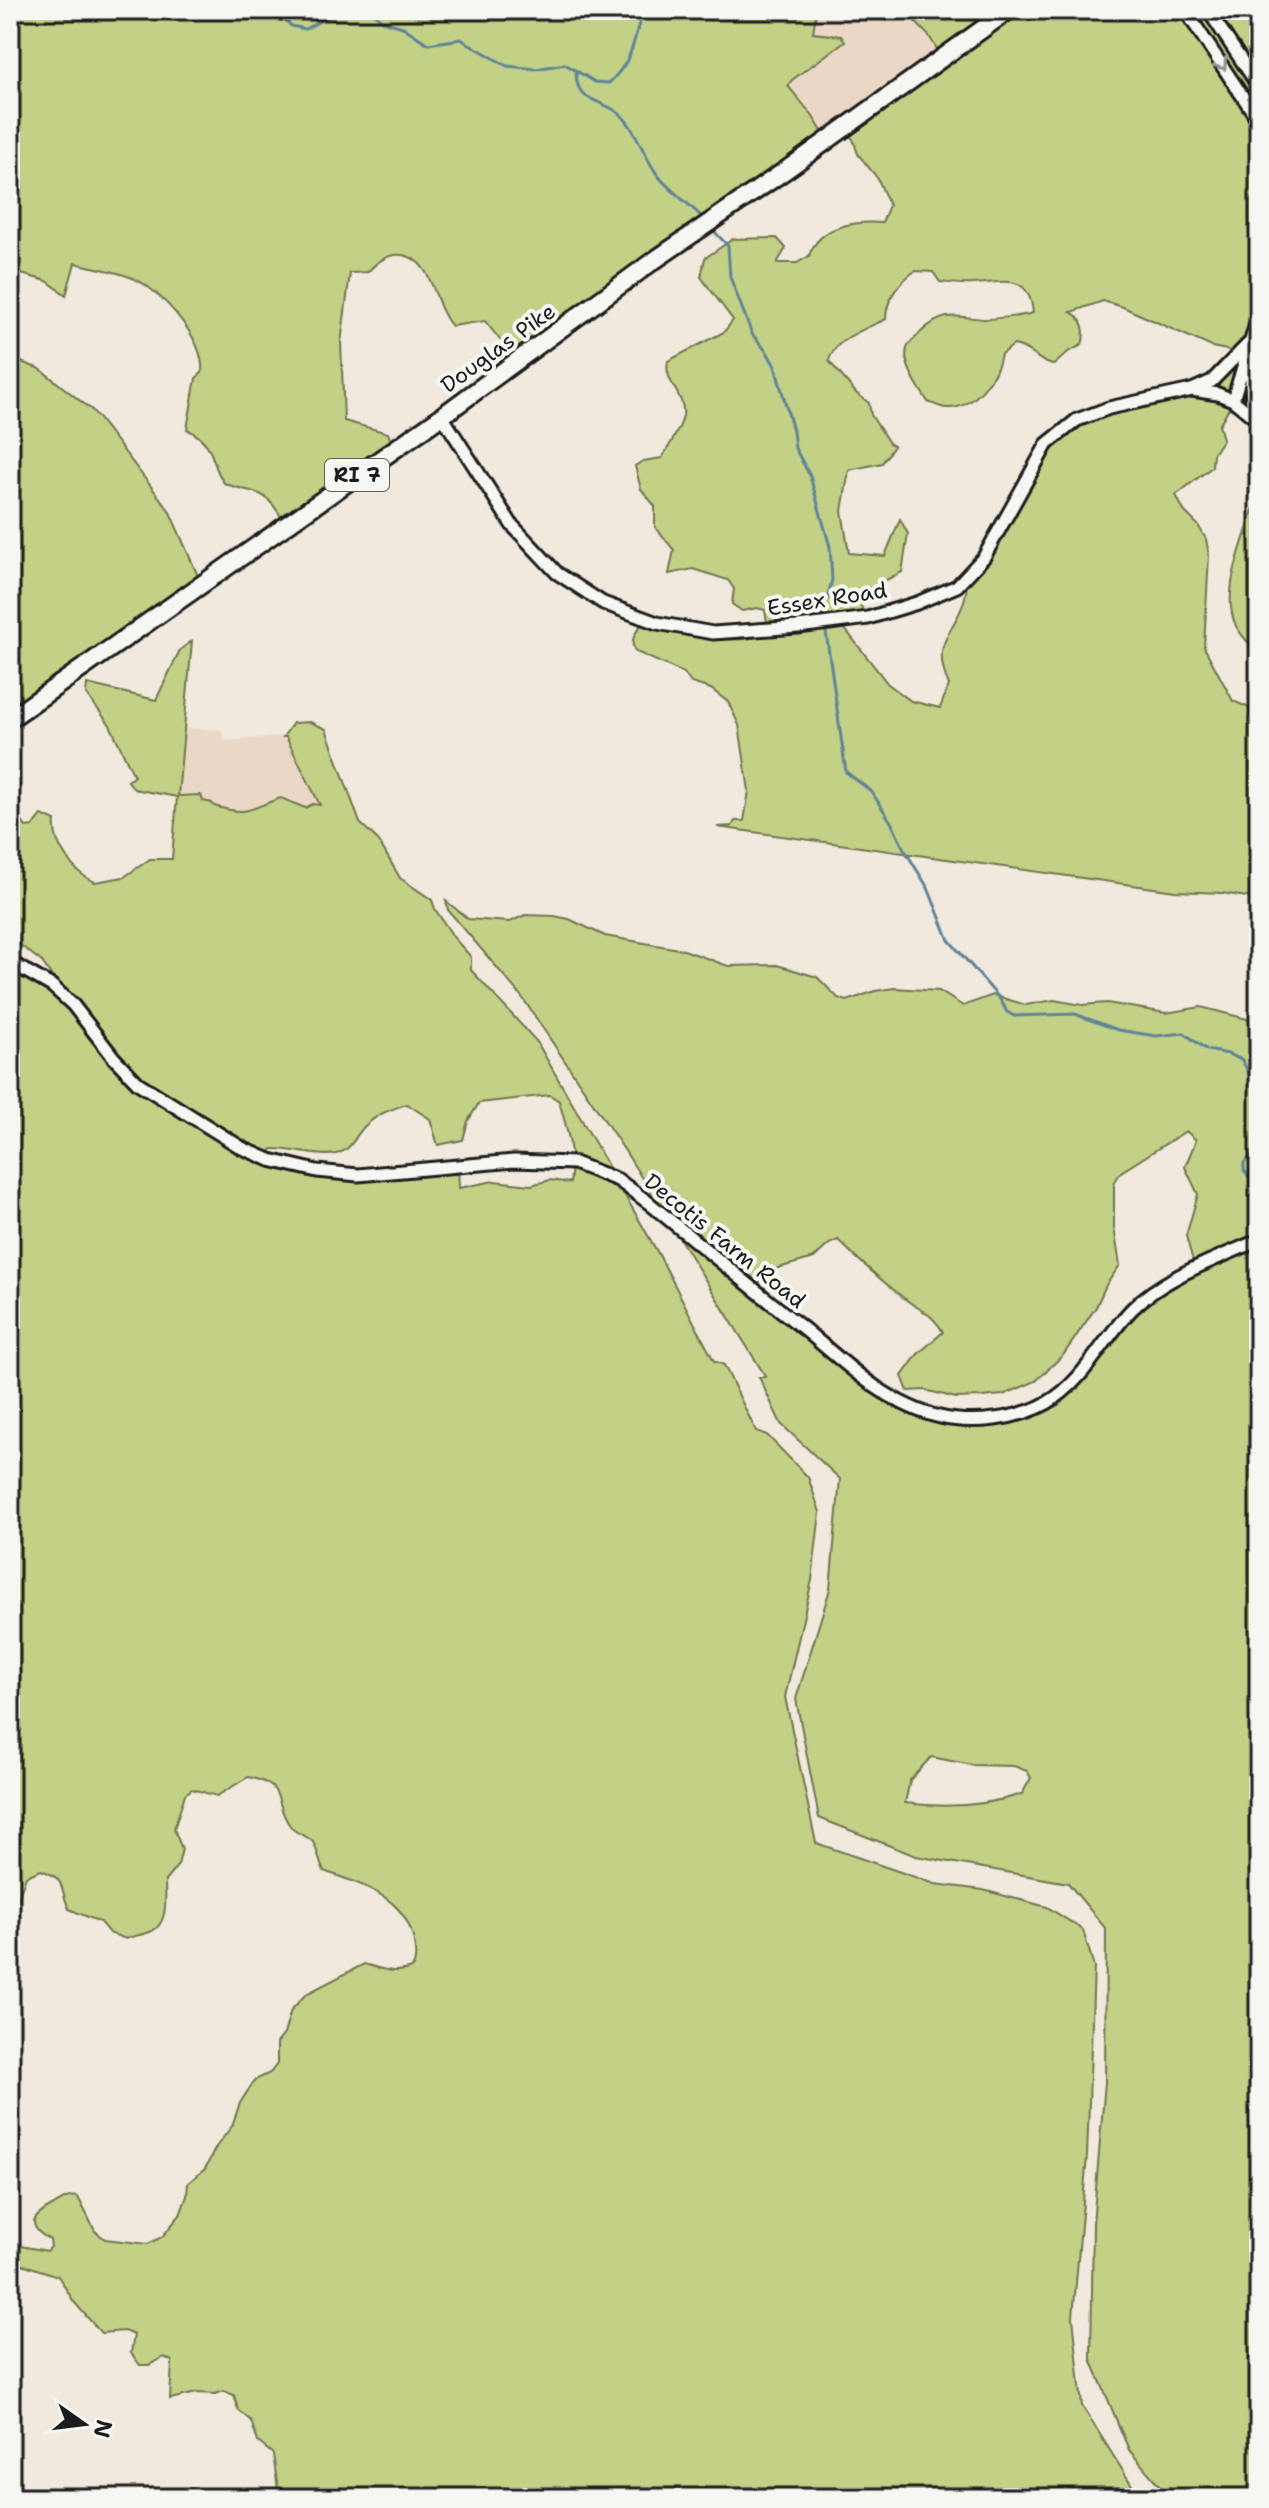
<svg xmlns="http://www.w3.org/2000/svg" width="1269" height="2508" font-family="'Shantell Sans',sans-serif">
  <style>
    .built { fill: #ebd7c6 }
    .green { fill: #c2d185; stroke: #6f7650; stroke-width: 2; fill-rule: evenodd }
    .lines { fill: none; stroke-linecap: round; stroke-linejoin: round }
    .stream { stroke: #60849a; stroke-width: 3 }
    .street-casing { stroke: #1c1c1c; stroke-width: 17 }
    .primary-casing { stroke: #1c1c1c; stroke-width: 22 }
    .street { stroke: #f6f6f2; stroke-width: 11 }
    .primary { stroke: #f6f6f2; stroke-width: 16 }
    .oneway { stroke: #949492 }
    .labels { text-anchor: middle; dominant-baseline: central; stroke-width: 8; stroke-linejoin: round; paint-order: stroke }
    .shield { fill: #f6f6f2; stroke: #5d5d5c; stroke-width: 2 }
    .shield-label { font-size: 20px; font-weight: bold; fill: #1c1c1c }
    .street-label { font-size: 22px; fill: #1c1c1c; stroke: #f6f6f2 }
  </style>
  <rect width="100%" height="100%" fill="#f1e8de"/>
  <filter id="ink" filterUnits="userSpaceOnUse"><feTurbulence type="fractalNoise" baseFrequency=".0125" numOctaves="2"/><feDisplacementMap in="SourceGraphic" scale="16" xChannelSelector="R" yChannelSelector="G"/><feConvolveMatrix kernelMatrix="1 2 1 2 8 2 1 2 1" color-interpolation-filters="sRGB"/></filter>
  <g filter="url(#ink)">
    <path class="built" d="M 820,10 L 904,10 L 929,36 L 941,55 L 828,141 L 787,87 L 792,80 L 841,36 L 813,33 L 816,13 Z
      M 183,728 L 222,730 L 224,741 L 286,736 L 321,805 L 305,808 L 269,802 L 255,810 L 235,812 L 214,806 L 212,803 L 178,796 Z"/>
    <path class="green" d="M 10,10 L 820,10 L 816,13 L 813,33 L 841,36 L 845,41 L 792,80 L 788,86 L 812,115 L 828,141 L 515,359 L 485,321 L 452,326 C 433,306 434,259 402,255 C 389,253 376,262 368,272 L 350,273 L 341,343 L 344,421 L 388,433 L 393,447 L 283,520 C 263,485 256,496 224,483 C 208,459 218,446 187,429 L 196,378 L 202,373 C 205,342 171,304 147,286 C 128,272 98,269 75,263 L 66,295 L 47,281 L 10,271 Z
      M 904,10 L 1259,10 L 1259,423 L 1249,415 L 1229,408 L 1219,425 L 1223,439 L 1213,454 L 1212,467 L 1176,495 L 1184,511 L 1198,525 L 1206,539 L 1209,555 L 1204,647 L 1233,701 L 1259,712 L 1259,899 L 1222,893 L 1175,891 L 717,827 L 732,826 L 735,821 L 744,821 L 749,791 L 739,725 L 728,702 L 711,689 L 691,683 L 684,673 L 636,652 C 628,643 636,630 644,622 C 682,635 730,647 769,634 L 765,610 L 757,608 L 742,611 L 732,604 L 734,589 L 728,580 L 693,569 L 669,574 L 674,550 L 655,527 L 655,506 L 641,489 L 635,466 L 643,461 L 662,458 C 669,445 680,431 683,416 C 686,395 663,382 668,361 L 724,332 L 733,320 L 701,277 L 705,258 L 733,239 L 777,238 L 786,248 L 777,263 L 797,263 L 809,256 C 819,226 853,221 882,223 L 889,205 L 878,179 L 858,154 L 853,139 L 846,132 L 940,54 L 929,36 ZM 915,271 L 933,272 L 940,282 C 951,283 962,285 973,284 C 1003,283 1029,271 1033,313 C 1025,316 992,319 984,319 C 957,317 944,310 921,332 C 918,336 911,341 908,346 C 900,362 920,389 928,402 C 934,404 941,408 946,408 C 974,410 997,377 1001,354 L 1014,345 C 1032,348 1036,362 1054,365 L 1068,352 L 1082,345 C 1086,332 1084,319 1071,312 L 1103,301 L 1123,307 L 1212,347 L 1231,351 L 1251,343 L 1202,393 L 1113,410 L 1060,431 L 967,583 C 965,629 926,635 949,685 L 940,708 L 911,701 L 888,684 L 842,625 L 867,619 L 856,595 L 902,572 L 908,534 L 900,519 L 885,556 L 849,553 L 842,511 L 849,470 L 882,463 L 894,446 L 889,443 L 871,415 L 869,403 L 856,393 L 829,361 C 833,339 868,328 886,319 C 886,299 899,282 915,271 Z
      M 10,358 L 40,369 L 93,411 L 169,510 L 198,576 L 10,708 Z
      M 1259,502 L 1259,655 C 1252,646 1241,636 1236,626 C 1220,592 1244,543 1253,510 Z
      M 192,641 L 178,796 L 201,795 L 203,801 L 212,803 L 214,806 C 250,817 249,808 281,798 L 305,808 L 313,804 L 320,805 L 286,737 L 283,737 L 293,723 L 310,722 L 326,729 L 360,823 L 378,840 L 400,878 L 432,900 L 435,909 L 454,938 L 471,957 L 471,970 L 537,1042 L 658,1253 L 714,1361 L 724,1365 L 756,1431 L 767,1435 L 808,1477 L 820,1512 L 812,1580 L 785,1697 L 816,1843 L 935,1884 L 983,1890 L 1047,1907 L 1083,1930 L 1094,1967 L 1087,2156 L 1073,2317 L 1082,2406 L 1140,2498 L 273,2498 L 278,2489 L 273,2454 L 258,2442 L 251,2421 L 238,2410 L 234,2395 L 224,2391 L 215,2394 L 197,2393 L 170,2399 L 172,2361 L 164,2357 L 149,2365 L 140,2365 L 131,2353 L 134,2335 L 124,2331 L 101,2333 L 74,2302 L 58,2276 L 19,2263 L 10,2266 L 10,2244 L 47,2251 L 51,2247 L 50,2240 C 24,2225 33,2216 54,2205 C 62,2200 69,2195 78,2197 L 95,2231 L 105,2239 L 148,2244 L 162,2237 L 180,2215 L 187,2196 L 188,2183 L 205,2169 L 216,2147 L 232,2126 L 240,2103 L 255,2080 L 270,2073 L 277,2064 L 277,2043 L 284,2034 L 291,2010 L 306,1994 L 364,1964 C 381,1969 396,1975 413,1967 C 417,1958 415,1951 414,1942 C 406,1896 362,1885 324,1871 C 319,1863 317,1846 312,1841 C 306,1835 296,1834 291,1827 C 272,1803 289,1785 248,1777 L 217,1796 L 192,1789 L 185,1794 L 174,1829 L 182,1849 L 178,1865 L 165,1881 C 165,1896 169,1923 152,1931 C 144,1935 135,1935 126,1939 L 109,1933 L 100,1922 L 69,1909 C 59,1887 67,1879 41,1870 L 26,1876 L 15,1908 L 10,1916 L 10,983 L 26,969 L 39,979 L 51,975 L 42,962 L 10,937 L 10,813 L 19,817 L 26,827 L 33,826 L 42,815 L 55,821 C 52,843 74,874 95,882 L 124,877 L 150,859 L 172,859 L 177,797 L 134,789 L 128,781 L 134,776 L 110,725 L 86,694 L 87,684 L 156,700 L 180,650 ZM 550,1095 L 559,1101 C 567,1129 575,1154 570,1183 L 550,1180 L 531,1185 L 494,1181 L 459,1188 L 458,1166 L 320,1171 L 266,1158 L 272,1149 C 292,1148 318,1158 336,1154 C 354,1149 354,1135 367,1124 C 379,1113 392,1109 407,1104 L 430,1119 L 438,1145 L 463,1140 L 468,1121 L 479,1103 Z
      M 446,901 L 468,919 L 510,922 L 525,915 L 554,916 L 569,919 L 605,936 L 684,950 L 728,966 L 777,965 L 817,977 L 838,998 L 847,1001 L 875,991 L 894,988 L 939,991 L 963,1006 L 993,995 L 1026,1005 L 1054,1000 L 1082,1005 L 1107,1003 L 1166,1013 L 1201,1007 L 1259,1022 L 1259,2498 L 1170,2498 L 1129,2450 L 1091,2359 L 1093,2224 L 1105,2082 L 1106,1929 L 1068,1883 L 916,1856 L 819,1818 L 796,1699 L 830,1589 L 840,1479 L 781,1424 L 759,1377 L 765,1377 L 764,1374 L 625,1151 L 522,997 L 448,910 ZM 1186,1131 L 1196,1140 L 1185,1167 L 1198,1194 L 1186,1236 L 1193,1261 L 1167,1276 L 1142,1298 L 1061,1388 L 1039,1403 L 969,1421 L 888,1398 L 756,1287 L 767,1271 L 814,1258 L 829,1244 L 838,1240 C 859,1261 882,1281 905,1299 C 921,1311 932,1313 943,1332 L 918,1354 L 902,1376 L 908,1391 L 925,1390 L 956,1398 L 982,1397 L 1003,1395 L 1036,1381 L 1064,1354 L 1096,1307 L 1106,1285 L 1120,1265 L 1114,1228 L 1114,1183 L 1121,1172 ZM 931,1757 L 972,1765 L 1014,1766 L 1027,1771 L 1031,1778 L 1022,1794 C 985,1806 943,1808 905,1803 L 910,1780 Z"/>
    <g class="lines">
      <path class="stream" d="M 240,10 C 261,23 270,0 291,26 L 305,29 L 341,10
        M 371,10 L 382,21 L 403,27 L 428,44 L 461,39 L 507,66 L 536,69 L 565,64 L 595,82 L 609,83 C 637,56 631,41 644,10
        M 576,73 C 577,105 599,96 621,115 C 638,131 644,159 660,178 C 673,193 691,205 705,220
        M 712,229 L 728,246 L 730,277 L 752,334 L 767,352 L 775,366 L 793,431 L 795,448 L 810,476 L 830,547 L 832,580 L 823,615
        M 826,632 L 846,772 L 871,791 L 891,822 L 904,849 L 928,888 L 949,940 L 1000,999 L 1007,1012 L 1014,1016 L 1075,1014 L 1118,1030 L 1156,1036 L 1184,1033 L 1207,1050 L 1228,1054 L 1242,1060 L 1256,1087 L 1259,1132
        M 1259,1149 L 1244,1163 L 1244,1170 L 1259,1190
        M 1258,1236 L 1256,1226 L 1259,1213
        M 1259,1298 L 1255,1316 L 1259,1324
        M 1259,1541 L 1254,1545 L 1254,1554 L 1259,1560"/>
      <g class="street-casing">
        <path id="street" d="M 1185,10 L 1259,121
          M 1208,10 L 1259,87
          M 1250,360 L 1252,402 L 1259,426
          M 1192,390 L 1212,381 L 1248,344
          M 1233,400 L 1259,314
          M 442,416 L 512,525 L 557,573 L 603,603 L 657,623 L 713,633 L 798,627 L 868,618 L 917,603 L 957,586 L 984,557 L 1047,444 L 1077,420 L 1109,408 L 1192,390 L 1218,394 L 1233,400 L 1256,419
          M 10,962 L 52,986 L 73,1005 L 114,1058 L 138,1083 L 242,1148 L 270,1160 L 317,1171 L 358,1175 L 514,1161 L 574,1163 L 618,1180 L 649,1203 C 700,1245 752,1288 804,1329 C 845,1363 887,1405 940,1417 C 973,1425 1018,1419 1047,1403 C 1085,1381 1102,1340 1132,1309 C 1165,1276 1217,1259 1259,1240"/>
      </g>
      <g class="primary-casing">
        <path id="primary" d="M 10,719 L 442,416 L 649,264 L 786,170 L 1009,10"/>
      </g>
      <use href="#street" class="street"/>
      <use href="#primary" class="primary"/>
    </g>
    <defs><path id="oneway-chevron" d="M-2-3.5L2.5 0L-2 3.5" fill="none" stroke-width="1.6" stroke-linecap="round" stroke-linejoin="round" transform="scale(2)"/></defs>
    <use class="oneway" href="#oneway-chevron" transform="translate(1222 65) rotate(56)"/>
  </g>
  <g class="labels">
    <rect class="shield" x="325" y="459" width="64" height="32" rx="6"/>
    <g class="shield-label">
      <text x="357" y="475">RI 7</text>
    </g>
    <g class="street-label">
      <text transform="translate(498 348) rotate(-36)">Douglas Pike</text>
      <text transform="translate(827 599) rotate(-9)">Essex Road</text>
      <text transform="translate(725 1241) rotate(39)">Decotis Farm Road</text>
    </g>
  </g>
  <rect width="1269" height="2508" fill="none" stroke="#f6f6f2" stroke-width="40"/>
  <rect x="20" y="20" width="1229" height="2468" fill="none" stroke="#1c1c1c" stroke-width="3" filter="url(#ink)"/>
  <g transform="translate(84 2424) rotate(104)" stroke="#f6f6f2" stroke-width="6" paint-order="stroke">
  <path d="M0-6L14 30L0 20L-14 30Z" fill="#1c1c1c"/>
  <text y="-12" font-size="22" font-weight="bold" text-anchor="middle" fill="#1c1c1c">N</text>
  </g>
</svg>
